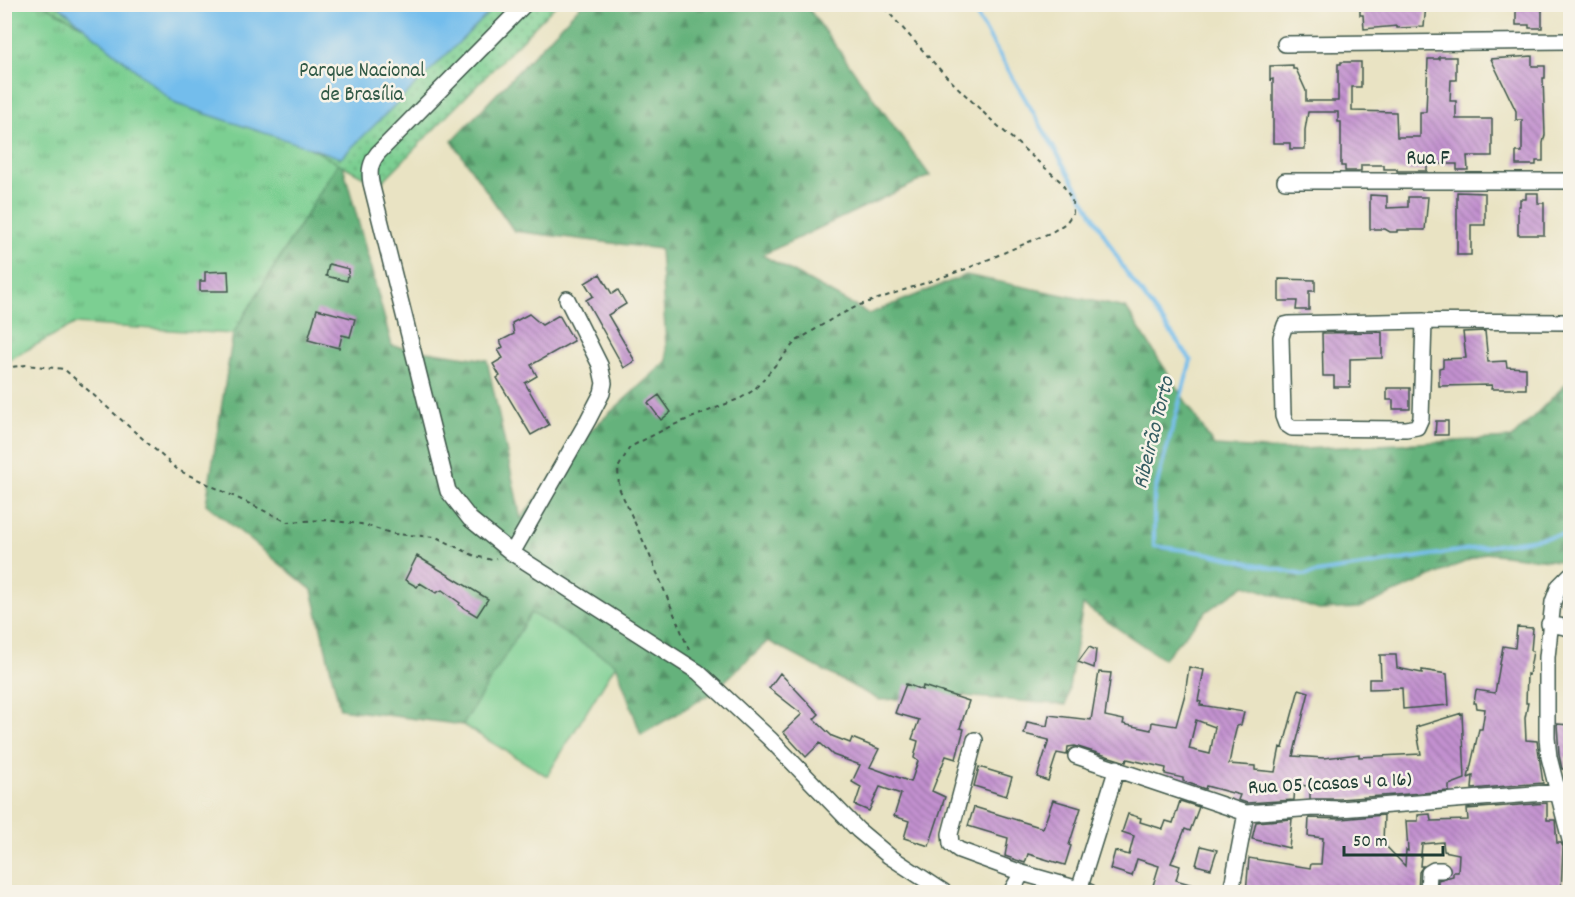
<svg xmlns="http://www.w3.org/2000/svg" width="1575" height="897" font-family="Dekko,sans-serif">
  <style>
    .grass { fill: url(#grass-tufts); stroke: #4e8663; stroke-width: 1.5 }
    .forest { fill: url(#forest-firs); stroke: #427858; stroke-width: 1.5 }
    .park { fill: url(#park-dots); stroke: #4e8663; stroke-width: 1.5 }
    .pitch { fill: #7ccf92; stroke: #4e8663; stroke-width: 1.5 }
    .water { fill: #73bdec; stroke: #497d90; stroke-width: 1.5 }
    .lines { fill: none; stroke-linecap: round; stroke-linejoin: round }
    .stream { stroke: #73bdec; stroke-width: 4 }
    .building { fill: url(#building-back-hatch); fill-rule: evenodd }
    .minor-casing { stroke: #3d5649; stroke-width: 18 }
    .path { stroke: #3d5649; stroke-width: 2; stroke-dasharray: 4.5 4.5; stroke-linecap: butt }
    .minor { stroke: #fff; stroke-width: 15 }
    .labels { text-anchor: middle; dominant-baseline: central; stroke-width: 5; stroke-linejoin: round; paint-order: stroke }
    .park-label { font-size: 21px; fill: #325a47; stroke: #f7f3e8 }
    .street-label { font-size: 21px; fill: #1f3d34; stroke: #f7f3e8 }
    .water-label { font-size: 22px; font-style: italic; fill: #345d62; stroke: #f7f3e8 }
  </style>
  <defs>
    <pattern id="grass-tufts" width="24" height="20" patternUnits="userSpaceOnUse" patternTransform="scale(1.5)"><rect width="24" height="20" fill="#7ccf92"/><path d="M3 7l-1-3M5 7V3M7 7l1-3M15 17l-1-3M17 17v-4M19 17l1-3" fill="none" stroke="#65a978"/></pattern>
    <pattern id="forest-firs" width="22" height="20" patternUnits="userSpaceOnUse" patternTransform="scale(1.5)"><rect width="22" height="20" fill="#65b27c"/><path d="M5 1l3.5 6h-7zM16 11l3.5 6h-7z" fill="#539266"/></pattern>
    <pattern id="park-dots" width="8" height="8" patternUnits="userSpaceOnUse" patternTransform="scale(1.5)"><rect width="8" height="8" fill="#7ccf92"/><path d="M2 2h.1M6 6h.1" fill="none" stroke="#65a978" stroke-width="1.8" stroke-linecap="round"/></pattern>
    <pattern id="building-back-hatch" width="6" height="6" patternUnits="userSpaceOnUse" patternTransform="scale(1.5)"><rect width="6" height="6" fill="#c290cf"/><path d="M-1 5l2 2M0 0l6 6M5-1l2 2" fill="none" stroke="#9d77a9"/></pattern>
  </defs>
  <rect width="100%" height="100%" fill="#f7f3e8"/>
  <filter id="ink" filterUnits="userSpaceOnUse"><feTurbulence type="fractalNoise" baseFrequency=".0167" numOctaves="2"/><feDisplacementMap in="SourceGraphic" scale="12" xChannelSelector="R" yChannelSelector="G"/><feConvolveMatrix kernelMatrix="1 2 1 2 8 2 1 2 1" color-interpolation-filters="sRGB"/></filter>
  <filter id="wash" filterUnits="userSpaceOnUse"><feTurbulence type="fractalNoise" baseFrequency=".008" numOctaves="4" result="noise"/><feDisplacementMap in="SourceGraphic" scale="24" xChannelSelector="R" yChannelSelector="G"/><feGaussianBlur stdDeviation="1.35" result="paint"/><feColorMatrix in="noise" values="0 0 0 0 0 0 0 0 0 0 0 0 0 0 0 0 0 1.4 0 .05"/><feComposite in="paint" operator="in"/></filter>
  <g filter="url(#wash)">
    <rect width="100%" height="100%" fill="#e9e3c3"/>
    <path class="grass" d="M 5,5 L 58,5 L 341,158 L 233,334 L 74,324 L 5,362 Z"/>
    <path class="forest" d="M 581,5 L 806,5 L 930,176 L 762,255 L 869,314 L 966,275 L 1126,308 L 1214,446 L 1284,450 L 1512,438 L 1570,380 L 1570,551 L 1558,561 L 1485,553 L 1360,608 L 1319,610 L 1245,585 L 1207,611 L 1163,659 L 1083,605 L 1066,705 L 963,696 L 879,700 L 768,641 L 712,693 L 641,735 L 616,664 L 531,613 L 463,725 L 340,709 L 312,590 L 206,504 L 233,334 L 341,158 L 392,346 L 487,360 L 521,519 L 580,440 L 667,361 L 660,249 L 514,231 L 452,141 Z"/>
    <path class="park" d="M 44,5 L 556,5 L 379,185 Z"/>
    <path class="pitch" d="M 531,613 L 616,664 L 547,776 L 463,725 Z"/>
    <path class="water" d="M 58,5 L 497,4 L 497,5 L 341,158 L 176,104 Z"/>
    <g class="lines">
      <path class="stream" d="M 970,4 L 1126,272 L 1191,360 L 1154,495 L 1154,546 L 1206,553 L 1303,575 L 1568,534 L 1570,532"/>
    </g>
    <g id="blocks">
      <path class="building" d="M 1426,4 L 1424,27 L 1397,28 L 1397,26 L 1364,29 L 1363,15 L 1360,15 L 1360,5 Z
        M 1516,4 L 1542,4 L 1542,28 L 1529,28 L 1529,25 L 1516,25 Z
        M 1532,56 L 1532,66 L 1545,66 L 1545,78 L 1543,78 L 1545,135 L 1543,143 L 1543,161 L 1536,161 L 1536,165 L 1516,165 L 1516,152 L 1522,152 L 1522,120 L 1516,120 L 1516,111 L 1491,59 Z
        M 1439,57 L 1456,57 L 1456,80 L 1451,80 L 1450,101 L 1456,101 L 1456,119 L 1492,119 L 1492,156 L 1467,156 L 1468,170 L 1457,170 L 1457,164 L 1427,164 L 1427,171 L 1397,171 L 1397,169 L 1384,169 L 1384,165 L 1361,165 L 1361,171 L 1345,171 L 1345,166 L 1341,166 L 1341,122 L 1338,122 L 1338,112 L 1308,112 L 1305,130 L 1305,149 L 1290,149 L 1290,143 L 1273,143 L 1273,79 L 1270,80 L 1270,66 L 1293,65 L 1293,69 L 1296,69 L 1306,91 L 1306,101 L 1338,101 L 1338,64 L 1341,64 L 1341,62 L 1361,62 L 1361,87 L 1352,87 L 1352,111 L 1396,112 L 1397,137 L 1420,137 L 1420,112 L 1426,112 L 1428,59 L 1439,59 Z
        M 1457,192 L 1485,193 L 1485,225 L 1471,225 L 1471,255 L 1457,255 Z
        M 1526,193 L 1538,193 L 1538,203 L 1544,203 L 1544,235 L 1518,235 L 1518,206 L 1520,206 L 1520,199 L 1526,199 Z
        M 1370,195 L 1387,196 L 1387,208 L 1408,207 L 1408,197 L 1428,197 L 1425,230 L 1397,230 L 1397,232 L 1390,232 L 1385,229 L 1370,229 Z
        M 329,264 L 349,269 L 347,281 L 326,276 Z
        M 228,271 L 229,291 L 200,291 L 200,281 L 205,281 L 205,272 Z
        M 600,274 L 612,294 L 618,290 L 626,304 L 608,315 L 635,361 L 624,368 L 586,300 L 593,296 L 585,283 Z
        M 1279,279 L 1315,280 L 1315,291 L 1309,291 L 1309,310 L 1296,310 L 1297,301 L 1279,301 Z
        M 317,309 L 355,319 L 350,337 L 342,335 L 339,348 L 308,340 Z
        M 529,314 L 542,325 L 559,315 L 574,341 L 531,365 L 537,376 L 525,383 L 549,425 L 531,435 L 497,378 L 500,376 L 493,364 L 503,358 L 498,350 L 503,347 L 500,341 L 514,334 L 512,323 Z
        M 1485,331 L 1488,362 L 1506,361 L 1507,367 L 1526,368 L 1526,389 L 1491,389 L 1492,385 L 1439,386 L 1439,368 L 1443,367 L 1443,359 L 1466,358 L 1463,332 Z
        M 1382,332 L 1382,358 L 1350,359 L 1350,387 L 1334,387 L 1334,376 L 1323,376 L 1322,333 Z
        M 1387,388 L 1410,388 L 1410,409 L 1393,409 L 1393,400 L 1387,400 Z
        M 659,395 L 671,412 L 661,420 L 648,403 Z
        M 1436,421 L 1448,421 L 1448,435 L 1435,435 Z
        M 417,556 L 488,599 L 477,616 L 459,605 L 460,603 L 442,590 L 436,593 L 420,583 L 417,587 L 405,580 Z
        M 1517,627 L 1533,628 L 1531,651 L 1533,651 L 1529,675 L 1527,674 L 1526,703 L 1528,703 L 1525,718 L 1526,740 L 1537,741 L 1543,783 L 1472,789 L 1473,776 L 1468,778 L 1479,729 L 1482,729 L 1485,709 L 1477,708 L 1476,703 L 1474,703 L 1476,690 L 1495,693 L 1503,646 L 1515,648 Z
        M 1089,647 L 1096,650 L 1094,668 L 1078,662 Z
        M 1380,655 L 1396,655 L 1397,668 L 1422,673 L 1422,670 L 1447,674 L 1449,705 L 1403,709 L 1402,688 L 1369,689 L 1369,679 L 1381,679 Z
        M 1189,667 L 1204,670 L 1198,701 L 1201,702 L 1200,705 L 1244,712 L 1241,725 L 1237,726 L 1234,738 L 1229,764 L 1255,766 L 1255,770 L 1275,772 L 1280,747 L 1283,748 L 1299,689 L 1309,692 L 1293,756 L 1324,758 L 1359,754 L 1359,757 L 1421,754 L 1416,727 L 1462,713 L 1465,779 L 1449,785 L 1449,791 L 1340,799 L 1310,799 L 1310,786 L 1295,785 L 1294,800 L 1247,803 L 1238,800 L 1240,795 L 1206,786 L 1205,789 L 1183,781 L 1183,778 L 1165,774 L 1166,768 L 1127,759 L 1126,762 L 1075,746 L 1068,747 L 1067,755 L 1057,753 L 1048,781 L 1037,777 L 1049,740 L 1024,734 L 1027,722 L 1047,726 L 1049,715 L 1091,720 L 1099,672 L 1111,673 L 1105,716 L 1124,720 L 1123,724 L 1151,730 L 1152,722 L 1176,726 L 1185,694 ZM 1196,720 L 1215,727 L 1210,754 L 1189,749 Z
        M 780,673 L 819,714 L 814,719 L 832,736 L 850,743 L 852,738 L 879,749 L 870,767 L 911,782 L 918,761 L 914,758 L 918,741 L 912,739 L 919,720 L 895,713 L 906,684 L 922,690 L 923,686 L 969,701 L 960,728 L 964,729 L 956,759 L 946,756 L 932,791 L 945,797 L 929,846 L 904,838 L 909,821 L 894,816 L 901,794 L 880,787 L 869,811 L 855,805 L 861,787 L 852,782 L 860,765 L 833,755 L 820,743 L 806,757 L 783,732 L 802,714 L 769,688 Z
        M 1557,724 L 1570,725 L 1570,757 L 1565,757 L 1565,769 L 1562,769 L 1559,755 Z
        M 979,767 L 1012,777 L 1006,796 L 974,786 Z
        M 1053,800 L 1081,808 L 1069,845 L 1071,846 L 1065,865 L 1028,854 L 1025,863 L 1005,856 L 1008,838 L 968,826 L 974,807 L 1043,828 Z
        M 1180,801 L 1199,807 L 1190,831 L 1185,829 L 1171,863 L 1180,866 L 1176,880 L 1210,890 L 1210,892 L 1151,892 L 1159,866 L 1137,859 L 1132,876 L 1110,869 L 1115,851 L 1129,855 L 1134,836 L 1122,832 L 1128,814 L 1141,818 L 1140,822 L 1163,829 L 1166,821 L 1173,823 Z
        M 1547,803 L 1547,820 L 1555,820 L 1557,843 L 1561,843 L 1563,847 L 1561,892 L 1438,892 L 1438,880 L 1453,876 L 1453,872 L 1458,872 L 1459,854 L 1444,851 L 1443,842 L 1422,844 L 1420,866 L 1423,866 L 1419,872 L 1418,892 L 1246,892 L 1249,858 L 1310,868 L 1311,864 L 1321,864 L 1323,838 L 1308,836 L 1309,818 L 1341,819 L 1384,815 L 1383,843 L 1405,866 L 1406,850 L 1408,851 L 1406,821 L 1418,821 L 1418,815 L 1430,814 L 1431,821 L 1468,820 L 1467,809 Z
        M 1292,819 L 1289,848 L 1252,839 L 1256,822 Z
        M 1201,846 L 1217,850 L 1211,869 L 1196,865 Z"/>
    </g>
  </g>
  <g filter="url(#ink)">
    <use href="#blocks" fill-opacity="0" stroke="#3d5649" stroke-width="1.5"/>
    <g class="lines">
      <g class="minor-casing">
        <path id="minor" d="M 525,4 L 378,153 C 370,163 369,171 371,183 L 448,491 L 470,519 L 512,553 L 698,672 L 770,739 L 858,830 L 889,856 L 944,892
          M 1285,44 L 1570,41
          M 1285,181 L 1570,181
          M 1424,321 L 1421,418 L 1417,427 L 1406,429 L 1292,428 L 1286,424 L 1283,416 L 1281,337 L 1285,325 L 1289,324 L 1424,321 L 1570,322
          M 512,553 L 588,420 L 602,393 L 604,383 L 600,365 L 567,299
          M 1570,575 L 1559,586 L 1553,602 L 1547,657 L 1547,738 L 1549,757 L 1570,840
          M 1549,624 L 1570,628
          M 975,740 L 950,834 L 951,844 L 959,850 L 1022,873 L 1089,892
          M 1076,756 L 1246,813 L 1314,808 L 1340,809 L 1558,792
          M 1079,890 L 1117,768
          M 1011,892 L 1022,873
          M 1231,892 L 1246,813
          M 1428,892 L 1429,873 L 1434,870 L 1442,870"/>
      </g>
      <path class="path" d="M 4,368 L 26,365 L 64,369 L 178,470 L 288,522 L 325,520 L 361,524 L 394,534 L 436,537 L 475,556 L 492,560 L 496,558
        M 689,650 L 650,556 L 619,488 L 618,468 L 630,447 L 671,426 L 741,398 L 754,390 L 795,342 L 835,317 L 860,305 L 966,269 L 1052,232 L 1066,223 L 1073,213 L 1072,200 L 1061,182 L 988,117 L 943,73 L 881,4"/>
      <use href="#minor" class="minor"/>
    </g>
  </g>
  <g class="labels">
    <g class="park-label">
      <text x="362" y="72">Parque Nacional<tspan x="362" dy="24">de Brasília</tspan></text>
    </g>
    <g class="street-label">
      <text x="1428" y="160">Rua F</text>
      <text transform="translate(1330 785) rotate(-3)">Rua 05 (casas 4 a 16)</text>
    </g>
    <g class="water-label">
      <text transform="translate(1155 433) rotate(-76)">Ribeirão Torto</text>
    </g>
  </g>
  <rect width="1575" height="897" fill="none" stroke="#f7f3e8" stroke-width="24"/>
  <path d="M1344 846v9h99v-9" fill="none" stroke="#1f3d34" stroke-width="3"/>
  <text x="1353" y="846" font-size="18" fill="#1f3d34" stroke="#f7f3e8" stroke-width="4.5" paint-order="stroke">50 m</text>
</svg>
